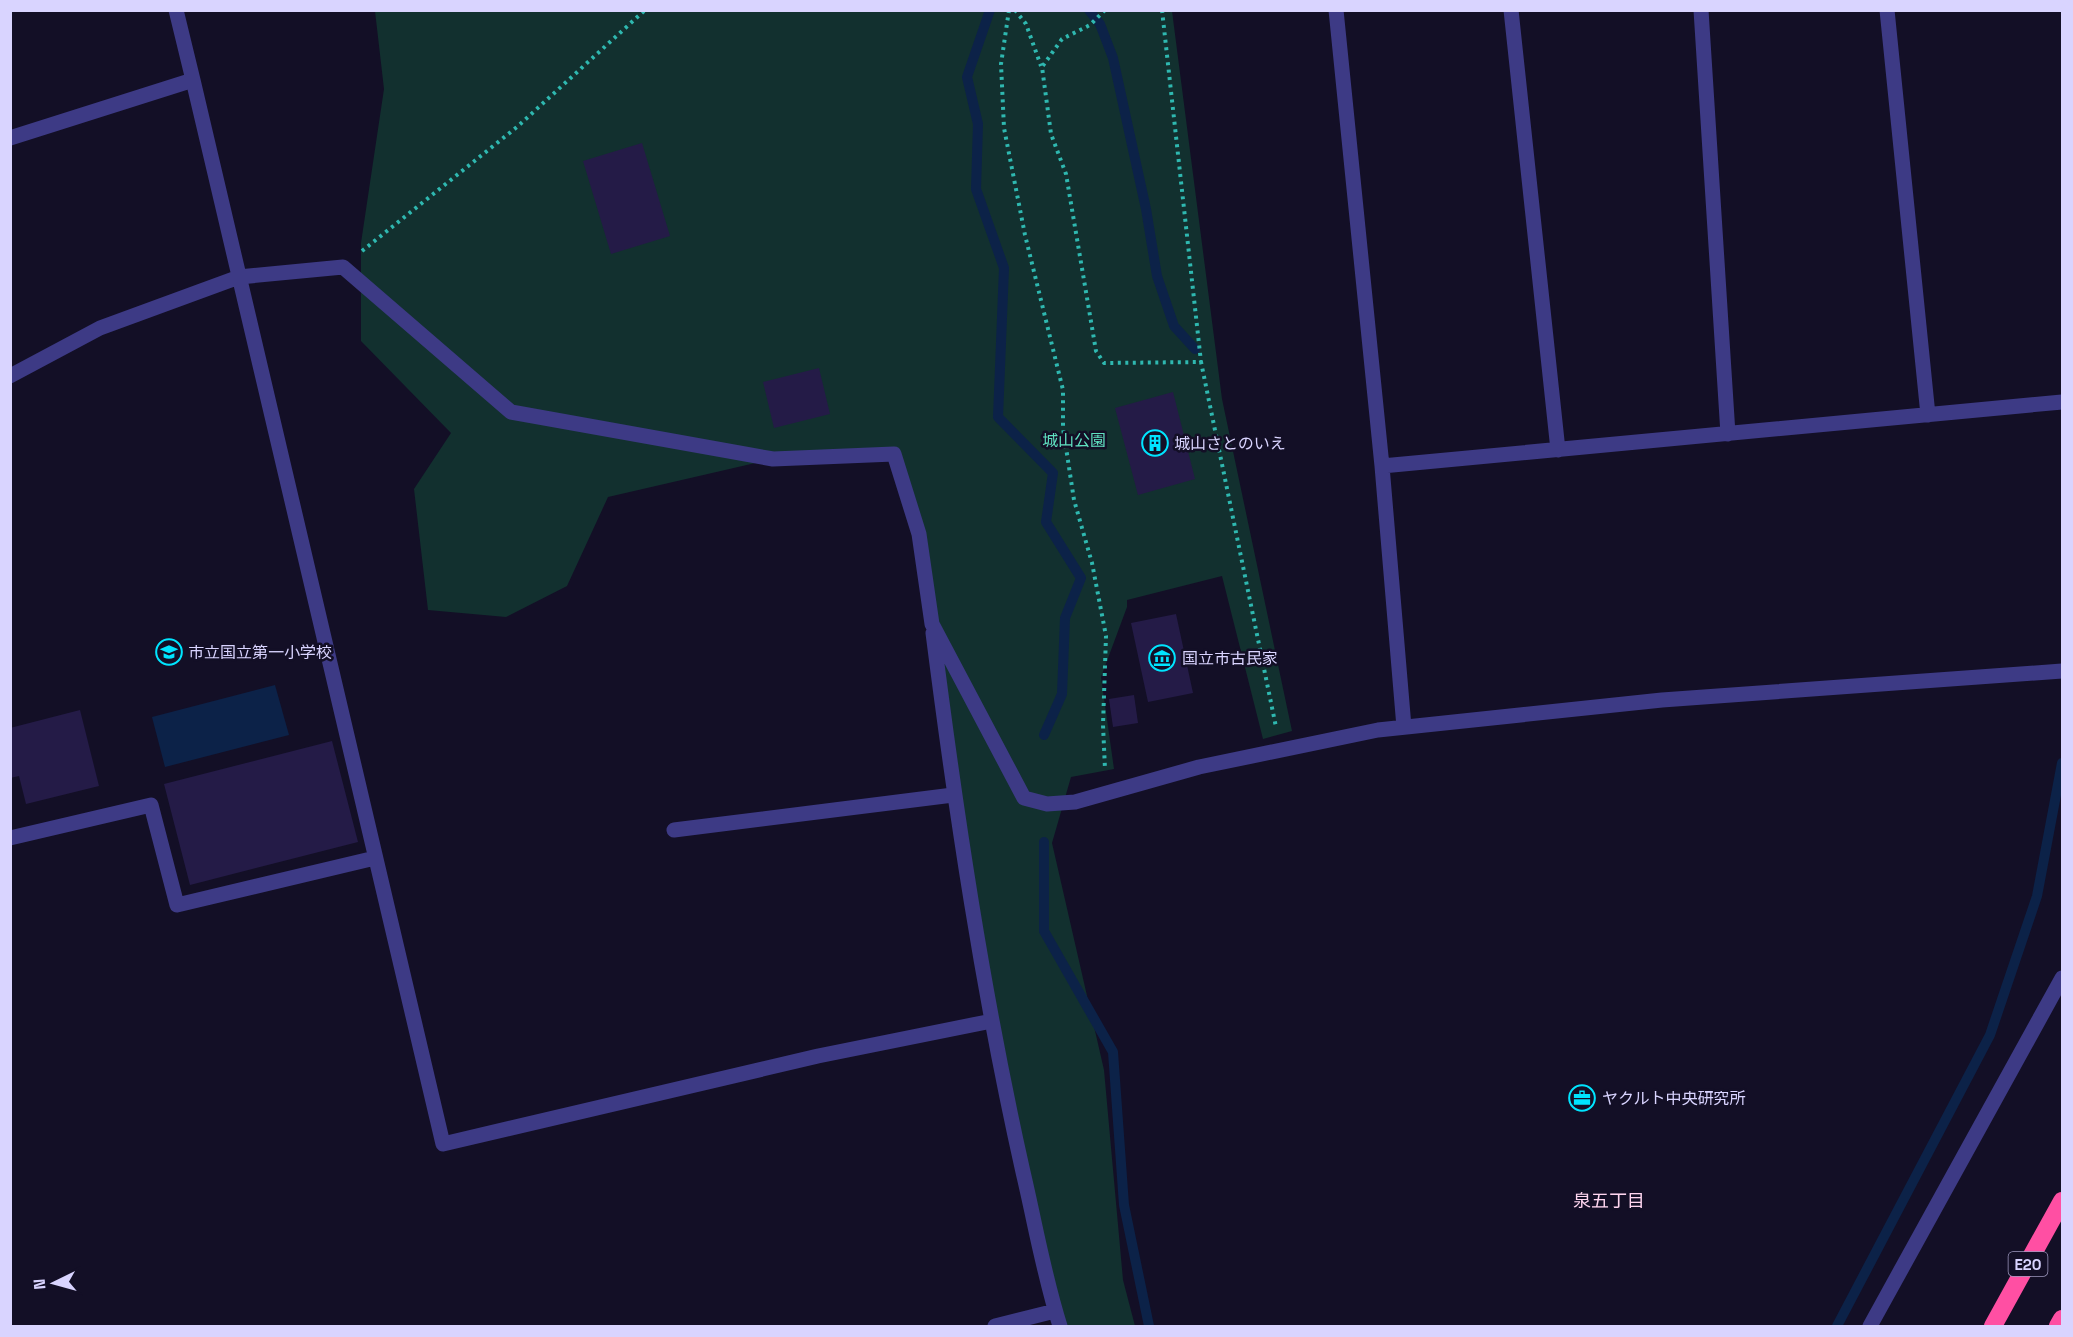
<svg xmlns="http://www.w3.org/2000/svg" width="2073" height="1337" font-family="'Space Grotesk','Noto Sans JP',sans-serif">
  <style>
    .green { fill: #12302f }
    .water { fill: #0c2248 }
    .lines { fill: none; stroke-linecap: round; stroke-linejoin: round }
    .stream { stroke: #0c2248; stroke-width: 10 }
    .building { fill: #241b47 }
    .path { stroke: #2fb8b0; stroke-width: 4; stroke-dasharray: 3 4.5; stroke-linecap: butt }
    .minor { stroke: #3d3a85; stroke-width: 15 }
    .highway { stroke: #ff4fa3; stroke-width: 18 }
    .labels { text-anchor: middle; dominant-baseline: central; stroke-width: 5; stroke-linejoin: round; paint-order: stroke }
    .shield { fill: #130f26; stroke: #9e99be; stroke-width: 1.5 }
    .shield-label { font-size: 15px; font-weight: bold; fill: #d9d4ff }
    .park-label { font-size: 16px; fill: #5fe0c0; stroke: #130f26 }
    .poi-label { font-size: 16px; fill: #d9d4ff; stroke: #130f26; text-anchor: start }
    .neighbourhood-label { font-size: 18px; fill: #ffd6f0; stroke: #130f26 }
  </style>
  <rect width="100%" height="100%" fill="#130f26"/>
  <path class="green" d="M 375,11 L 1172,11 L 1222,399 L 1292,731 L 1263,739 L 1222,576 L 1127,600 L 1127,607 L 1101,677 L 1114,769 L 1071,777 L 1052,843 L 1104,1070 L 1123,1280 L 1135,1326 L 1059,1326 L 1009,1108 L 932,624 L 894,454 L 773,459 L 608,497 L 567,586 L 506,617 L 428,610 L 414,489 L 451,433 L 361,341 L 361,243 L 384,89 Z"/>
  <path class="water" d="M 275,685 L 289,735 L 165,767 L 152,717 Z"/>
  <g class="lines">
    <path class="stream" d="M 990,10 L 967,77 L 978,124 L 976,189 L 1004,268 L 998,417 L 1053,473 L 1046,522 L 1081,578 L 1065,618 L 1062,694 L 1044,735
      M 1089,10 L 1100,24 L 1113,58 L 1146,209 L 1157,276 L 1174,326 L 1195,349
      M 1044,842 L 1044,931 L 1113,1052 L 1124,1205 L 1149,1326
      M 1837,1326 L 1990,1035 L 2037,896 L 2062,763"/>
  </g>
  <path class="building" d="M 642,143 L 670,236 L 611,254 L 583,161 Z
    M 819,368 L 830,414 L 774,428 L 763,382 Z
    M 1173,392 L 1195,479 L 1138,495 L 1115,408 Z
    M 1176,614 L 1193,693 L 1148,702 L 1131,623 Z
    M 1134,695 L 1138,723 L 1113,727 L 1109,699 Z
    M 80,710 L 99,786 L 26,804 L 19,776 L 10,778 L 10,728 Z
    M 332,741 L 358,842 L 190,885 L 164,784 Z"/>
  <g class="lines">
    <path class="path" d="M 1009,10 L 1001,64 L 1004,128 L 1025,235 L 1063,390 L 1063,428 L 1074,500 L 1092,563 L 1106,636 L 1103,725 L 1105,769
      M 1015,10 L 1026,24 L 1041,66
      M 1105,10 L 1090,25 L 1062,39 L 1042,67 L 1051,134 L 1066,174 L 1096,351 L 1104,363 L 1201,362 L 1276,727
      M 1162,10 L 1201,362
      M 10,11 L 12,10
      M 362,251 L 517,127 L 645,10"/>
    <path class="minor" d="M 176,10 L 193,80
      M 1336,10 L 1382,466 L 1404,727
      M 1511,10 L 1558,450
      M 1701,10 L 1728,434
      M 1887,10 L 1928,415
      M 10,138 L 193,80 L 443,1144 L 818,1056 L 992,1021
      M 10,376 L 100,328 L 239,277 L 343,267 L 511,412 L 773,459 L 894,454 L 919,534 L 932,624 L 1024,798 L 1047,804 L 1075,802 L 1199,767 L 1378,730 L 1662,700 L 2062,671
      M 1382,466 L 2062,402
      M 933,633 C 956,814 983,994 1023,1172 C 1035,1223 1044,1276 1060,1326
      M 674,830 L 953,795
      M 10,838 L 151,805 L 177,905 L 375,858
      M 995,1326 L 1055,1311
      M 1870,1326 L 2062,978"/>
    <path class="highway" d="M 1993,1326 L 2062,1201
      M 2058,1326 L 2062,1319"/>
  </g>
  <defs>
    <g id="building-ring" transform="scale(1.35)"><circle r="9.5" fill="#130f26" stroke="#00e5ff" stroke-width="1.5"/><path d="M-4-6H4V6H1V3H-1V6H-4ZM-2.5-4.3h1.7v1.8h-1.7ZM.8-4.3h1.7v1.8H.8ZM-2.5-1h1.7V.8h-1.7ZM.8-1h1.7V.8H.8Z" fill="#00e5ff"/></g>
    <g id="school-ring" transform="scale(1.35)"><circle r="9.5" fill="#130f26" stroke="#00e5ff" stroke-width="1.5"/><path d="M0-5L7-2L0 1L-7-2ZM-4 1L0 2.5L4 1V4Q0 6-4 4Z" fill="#00e5ff"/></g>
    <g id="museum-ring" transform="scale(1.35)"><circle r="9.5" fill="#130f26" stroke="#00e5ff" stroke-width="1.5"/><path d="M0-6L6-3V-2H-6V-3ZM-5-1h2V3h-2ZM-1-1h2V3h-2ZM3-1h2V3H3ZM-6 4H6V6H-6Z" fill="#00e5ff"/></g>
    <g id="office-ring" transform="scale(1.35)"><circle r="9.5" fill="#130f26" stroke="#00e5ff" stroke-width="1.5"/><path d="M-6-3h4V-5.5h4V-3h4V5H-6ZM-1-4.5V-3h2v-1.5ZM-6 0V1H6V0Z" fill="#00e5ff"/></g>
  </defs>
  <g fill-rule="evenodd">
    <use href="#building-ring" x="1155" y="443"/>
    <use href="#school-ring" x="169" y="652"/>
    <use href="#museum-ring" x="1162" y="658"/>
    <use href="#office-ring" x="1582" y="1098"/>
  </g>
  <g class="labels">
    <rect class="shield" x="2008.5" y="1252" width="39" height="24" rx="4.5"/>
    <g class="shield-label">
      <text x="2028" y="1264">E20</text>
    </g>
    <g class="park-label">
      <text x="1074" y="440">城山公園</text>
    </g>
    <g class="poi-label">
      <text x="1174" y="443">城山さとのいえ</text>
      <text x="188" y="652">市立国立第一小学校</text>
      <text x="1182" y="658">国立市古民家</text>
      <text x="1602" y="1098">ヤクルト中央研究所</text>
    </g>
    <g class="neighbourhood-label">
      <text x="1609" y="1200">泉五丁目</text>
    </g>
  </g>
  <rect width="2073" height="1337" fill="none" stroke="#d9d4ff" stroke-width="24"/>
  <g transform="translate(54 1283) rotate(265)" stroke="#130f26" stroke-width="4.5" paint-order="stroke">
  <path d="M0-4.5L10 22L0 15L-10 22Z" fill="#d9d4ff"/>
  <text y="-9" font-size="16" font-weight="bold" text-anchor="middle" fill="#d9d4ff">N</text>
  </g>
</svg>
